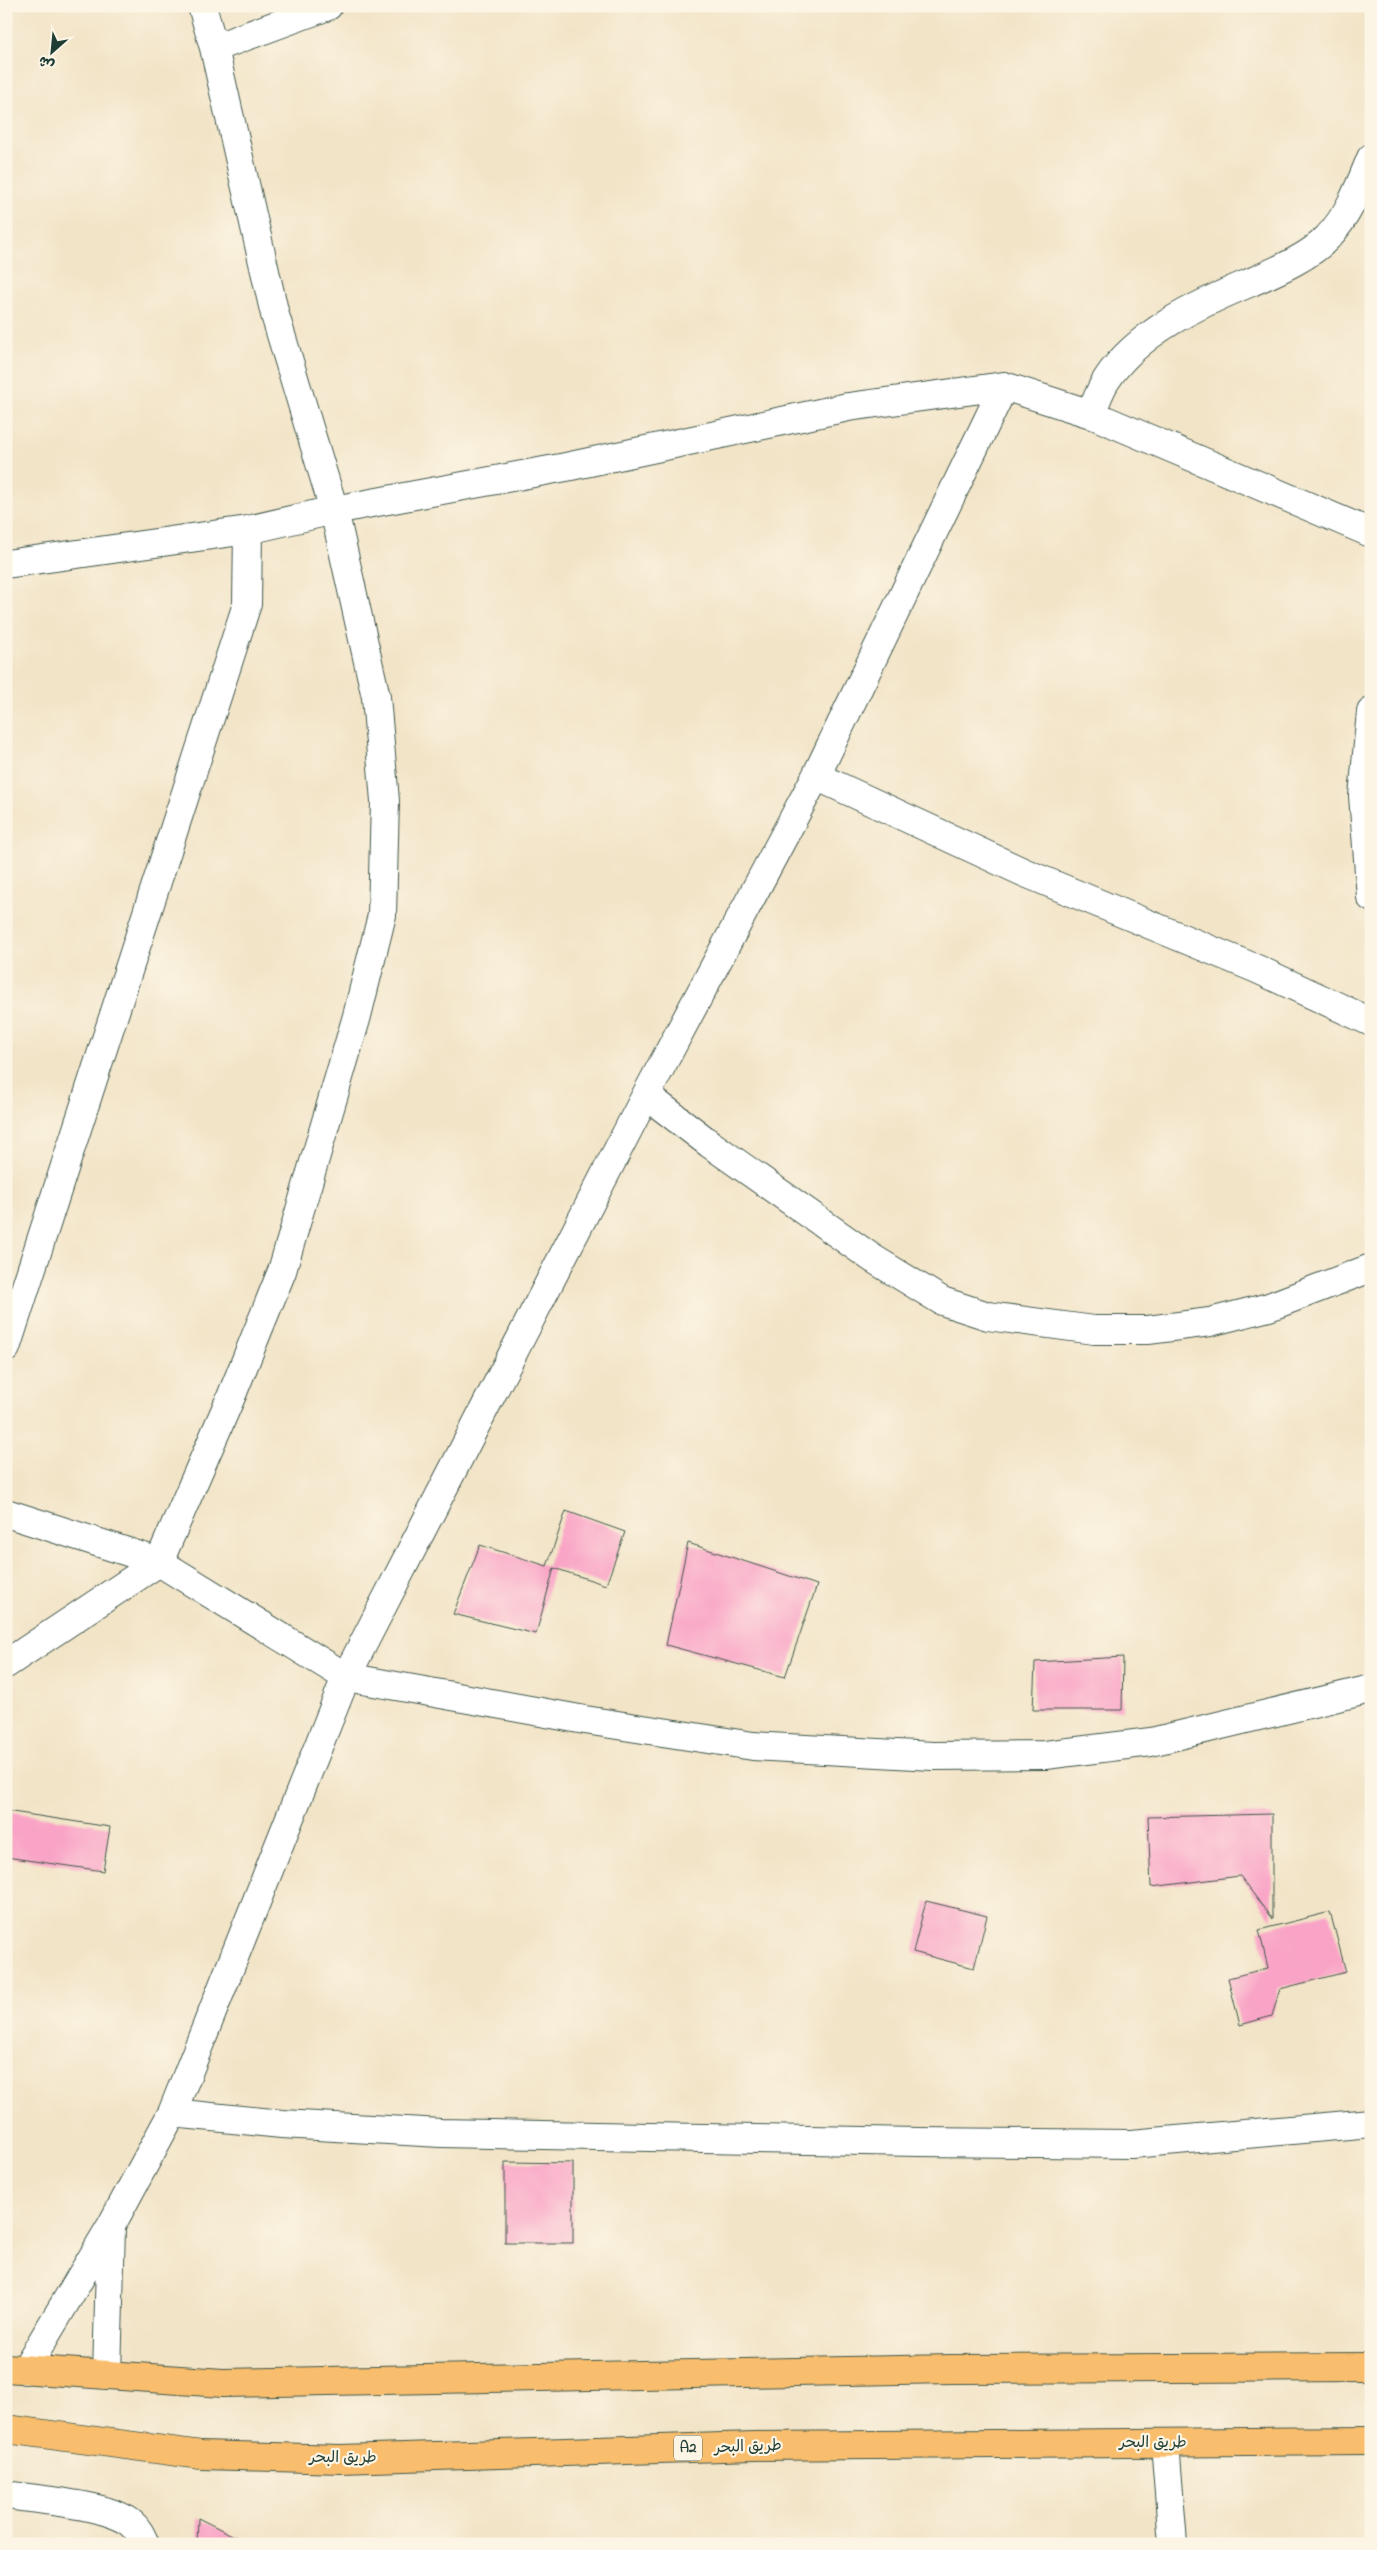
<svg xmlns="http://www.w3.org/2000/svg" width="1377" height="2550" font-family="'Indie Flower','Playpen Sans Arabic',sans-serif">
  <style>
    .building { fill: #f9a4c6 }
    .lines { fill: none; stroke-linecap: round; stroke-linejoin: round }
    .minor-casing { stroke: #3f564a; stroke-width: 30 }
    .trunk-casing { stroke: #3f564a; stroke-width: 30 }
    .minor { stroke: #fff; stroke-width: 28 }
    .trunk { stroke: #f9be6d; stroke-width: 28 }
    .labels { text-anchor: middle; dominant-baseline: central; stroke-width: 4.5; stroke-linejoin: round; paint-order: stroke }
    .shield { fill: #fcf5e5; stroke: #617469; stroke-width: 1 }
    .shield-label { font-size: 15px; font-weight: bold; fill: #1f3d34 }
    .street-label { font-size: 16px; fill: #1f3d34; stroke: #fcf5e5 }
  </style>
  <rect width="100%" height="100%" fill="#fcf5e5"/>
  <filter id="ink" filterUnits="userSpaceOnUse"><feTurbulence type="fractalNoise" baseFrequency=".02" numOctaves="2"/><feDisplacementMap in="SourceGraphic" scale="10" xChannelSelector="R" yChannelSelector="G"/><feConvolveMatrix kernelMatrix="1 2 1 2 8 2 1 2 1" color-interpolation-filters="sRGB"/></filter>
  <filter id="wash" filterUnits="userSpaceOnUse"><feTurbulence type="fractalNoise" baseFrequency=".0096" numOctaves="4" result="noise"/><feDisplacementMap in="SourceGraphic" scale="20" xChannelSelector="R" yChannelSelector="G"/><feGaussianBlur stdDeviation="1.12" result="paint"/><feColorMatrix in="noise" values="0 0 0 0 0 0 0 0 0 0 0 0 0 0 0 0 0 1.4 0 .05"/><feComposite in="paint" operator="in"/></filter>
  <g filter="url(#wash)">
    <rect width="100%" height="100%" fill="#f2e4c7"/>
    <g id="blocks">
      <path class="building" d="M 566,1511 L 625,1532 L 606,1585 L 554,1568 L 536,1634 L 453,1614 L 480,1545 L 547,1566 Z
        M 688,1543 L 817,1585 L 785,1677 L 666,1645 Z
        M 1123,1657 L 1122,1710 L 1033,1710 L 1035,1662 Z
        M 6,1811 L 110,1827 L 103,1871 L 6,1857 Z
        M 1272,1814 L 1272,1919 L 1240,1876 L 1151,1887 L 1148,1817 Z
        M 926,1901 L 987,1916 L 974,1968 L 913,1952 Z
        M 1330,1912 L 1346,1972 L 1280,1989 L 1272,2016 L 1240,2025 L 1228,1978 L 1268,1968 L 1259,1930 Z
        M 505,2162 L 573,2163 L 573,2243 L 505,2243 Z
        M 198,2518 L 250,2544 L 197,2544 Z"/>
    </g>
  </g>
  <g filter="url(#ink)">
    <use href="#blocks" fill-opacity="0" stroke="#3f564a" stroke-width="1"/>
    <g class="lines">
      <g class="minor-casing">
        <path id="minor" d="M 214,48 L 328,6
          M 1091,414 C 1096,402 1100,389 1107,379 C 1138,332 1199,304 1249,283 C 1274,272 1310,257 1328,237 C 1349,215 1359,187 1371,158
          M 6,564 L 248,530 L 334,510 L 566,467 L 848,407 L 1004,386 L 1091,414 L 1371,533
          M 1371,712 L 1363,796 L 1371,897
          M 816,776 L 1023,872 L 1257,969 L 1371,1022
          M 646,1095 L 710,1144 L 872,1258 L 942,1301 L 988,1316 L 1094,1330 L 1148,1330 L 1210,1322 L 1269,1307 L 1371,1268
          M 6,1348 L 247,604 L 248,530
          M 6,1513 L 159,1562 L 346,1677 L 585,1720 L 753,1746 L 933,1756 L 1045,1755 L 1151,1742 L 1371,1689
          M 6,1664 L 159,1562 L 231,1397 L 282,1271 L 357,1016 L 382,915 L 385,801 L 376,697 L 334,510 L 275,315 L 214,48 L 202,6
          M 172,2113 L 282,2124 L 441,2133 L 918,2142 L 1131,2144 L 1371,2123
          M 25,2370 L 111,2226 L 172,2113 L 346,1677 L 646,1095 L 816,776 L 1004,386
          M 107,2375 L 111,2228
          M 1165,2443 L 1173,2544
          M 6,2495 C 39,2500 104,2504 130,2522 C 138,2528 141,2535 145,2544"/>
      </g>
      <g class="trunk-casing">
        <path id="trunk" d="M 6,2368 L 223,2383 L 952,2369 L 1371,2367
          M 6,2429 L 201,2455 L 340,2459 L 754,2446 L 1371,2441"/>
      </g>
      <use href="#minor" class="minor"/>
      <use href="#trunk" class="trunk"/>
    </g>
  </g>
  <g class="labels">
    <rect class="shield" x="674" y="2435.5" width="28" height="25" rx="4"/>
    <g class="shield-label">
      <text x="688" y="2448">A2</text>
    </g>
    <g class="street-label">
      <text x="1153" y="2443">طريق البحر</text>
      <text transform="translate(748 2447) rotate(-2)">طريق البحر</text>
      <text x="343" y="2458">طريق البحر</text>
    </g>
  </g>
  <rect width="1377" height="2550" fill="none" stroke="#fcf5e5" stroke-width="25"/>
  <g transform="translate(52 52) rotate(207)" stroke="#fcf5e5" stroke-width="4" paint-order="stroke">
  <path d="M0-4L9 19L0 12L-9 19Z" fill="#1f3d34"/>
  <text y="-8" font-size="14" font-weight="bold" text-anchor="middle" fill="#1f3d34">ش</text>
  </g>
</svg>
